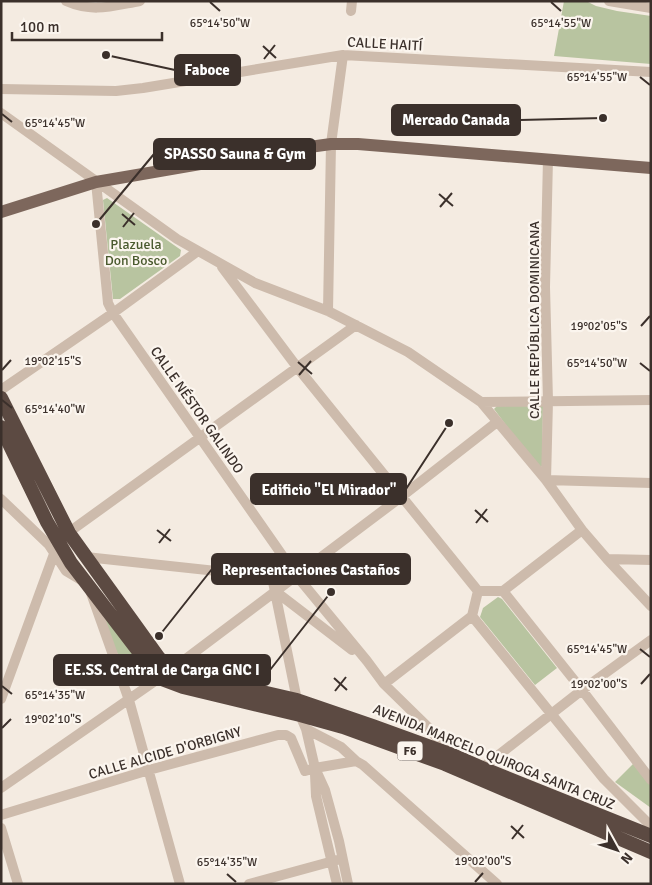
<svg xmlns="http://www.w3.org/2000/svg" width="652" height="885" font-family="Signika,sans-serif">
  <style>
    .green { fill: #b8c4a0 }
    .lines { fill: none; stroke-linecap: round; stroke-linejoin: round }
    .minor { stroke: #cdbbac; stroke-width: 10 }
    .major { stroke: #7d675c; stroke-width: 12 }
    .highway { stroke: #5c4a42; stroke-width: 14 }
    .ticks { fill: none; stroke: #3b302b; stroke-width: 2 }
    .labels { text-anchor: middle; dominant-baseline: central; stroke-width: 4.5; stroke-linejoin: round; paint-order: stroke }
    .shield { fill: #fbf5ee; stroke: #756b66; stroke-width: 1 }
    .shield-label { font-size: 12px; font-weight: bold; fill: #3b302b }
    .street-label { font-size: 14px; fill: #3b302b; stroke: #fbf5ee }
    .park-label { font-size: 14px; fill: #4a5a2e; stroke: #fbf5ee }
    .ticks-label { font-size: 12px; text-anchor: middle; fill: #3b302b; stroke: #fbf5ee; stroke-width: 4.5; stroke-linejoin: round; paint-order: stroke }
    .leader { fill: none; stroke: #3b302b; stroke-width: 2 }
    .callout-dot { fill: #3b302b; stroke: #fbf5ee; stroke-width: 2 }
    .callout { fill: #3b302b; stroke: #3b302b; stroke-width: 2 }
    .callout-label { font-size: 15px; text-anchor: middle; font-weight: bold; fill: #fff }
  </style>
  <rect width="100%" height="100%" fill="#f4ebe1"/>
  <path class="green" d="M 564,1 L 586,1 L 596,6 L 617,11 L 651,16 L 651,64 L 554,56 Z
    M 107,198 L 181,250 L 180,256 L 120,299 L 113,299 L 103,200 Z
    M 540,404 L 543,406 L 542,466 L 537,467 L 494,409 L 498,405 Z
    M 498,597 L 502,599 L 557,668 L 535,685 L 480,617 L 483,608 Z
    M 98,609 L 145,669 L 143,675 L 134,678 L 125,671 Z
    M 635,762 L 651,781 L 651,808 L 615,782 Z"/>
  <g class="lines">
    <path class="minor" d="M 66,1 C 93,13 112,6 140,1
      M 609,1 L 651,8
      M 351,11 L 352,1
      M 1,89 L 116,91 L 143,88 L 343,55 L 651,72
      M 1,113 L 177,239 L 255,283 L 328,311 L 408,352 L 481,402 L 546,480 L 582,530 L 607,559 L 651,606
      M 548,159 L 545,287 L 548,401 L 546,480 L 651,483
      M 96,182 L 108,303 L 113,313 L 296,575 L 367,661 L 384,684 L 429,728 L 450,754
      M 222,267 L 297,367 L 478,591 L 472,616 L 604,779 L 651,826
      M 328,311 L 331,144 L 343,55
      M 1,390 L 113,313 L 198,251
      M 481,402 L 651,400
      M 1,499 L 49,545 L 66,571 L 81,580
      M 65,535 L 356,325
      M 86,557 L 272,577 L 295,575
      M 607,559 L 651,560
      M 272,577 L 300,715 L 306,729 L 315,768 L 325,790 L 339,841 L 348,884
      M 275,591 L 352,650
      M 478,591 L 503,591 L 582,690 L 651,780
      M 503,591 L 582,530
      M 91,593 L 129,700 L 180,884
      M 384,684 L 472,616
      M 1,699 L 54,554
      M 306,729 L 341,747 L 356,761
      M 481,773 L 482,768 L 582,690 L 651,640
      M 315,774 L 316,796 L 337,884
      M 1,788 L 171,670 L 401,497 L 497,422
      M 1,815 L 149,770 L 278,735 L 286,735 L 291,738 L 305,771 L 315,768 L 356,761 L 363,765 L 497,884
      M 1,828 L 18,884
      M 249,884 L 337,860"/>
    <path class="major" d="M 1,212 L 96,182 L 259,154 L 331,144 L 358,144 L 651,168"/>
    <path class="highway" d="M 1,398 L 69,533 L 159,658 L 171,670 L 191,676 L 297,700 L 373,726 L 450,754 L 482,768 L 651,836
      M 1,427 L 47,522 L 71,563 L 159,678 L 183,687 L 300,715 L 343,727 L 445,764 L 651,852"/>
  </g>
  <path class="ticks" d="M 210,2 L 220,11M 551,2 L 561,11M 263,46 L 276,58M 264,59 L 275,45M 640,77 L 650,85M 2,114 L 12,122M 439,194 L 453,206M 440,207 L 452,193M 122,214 L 135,225M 123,227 L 134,213M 641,326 L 650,316M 298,362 L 312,374M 640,363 L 650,371M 2,370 L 11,360M 299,375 L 311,361M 2,400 L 12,408M 475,510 L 488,522M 476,523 L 487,509M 157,530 L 171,541M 159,543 L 170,529M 640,649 L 650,657M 334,678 L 347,690M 641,684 L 650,674M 2,686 L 12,694M 335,691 L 346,677M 2,728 L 11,719M 511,826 L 524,838M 512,839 L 523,825M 227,874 L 236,882M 475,882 L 483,873"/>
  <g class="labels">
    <rect class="shield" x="397.5" y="741.5" width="25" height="19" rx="4"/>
    <g class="shield-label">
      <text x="410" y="751">F6</text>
    </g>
    <g class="street-label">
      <text transform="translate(385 44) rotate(3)">CALLE HAITÍ</text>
      <text transform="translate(534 320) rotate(-90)">CALLE REPÚBLICA DOMINICANA</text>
      <text transform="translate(197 410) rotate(55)">CALLE NÉSTOR GALINDO</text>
      <text transform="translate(165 753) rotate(-16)">CALLE ALCIDE D'ORBIGNY</text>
      <text transform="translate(494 757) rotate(22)">AVENIDA MARCELO QUIROGA SANTA CRUZ</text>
    </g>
    <g class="park-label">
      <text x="136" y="244">Plazuela<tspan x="136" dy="16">Don Bosco</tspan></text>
    </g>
  </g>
  <g class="ticks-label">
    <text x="220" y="27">65°14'50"W</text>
    <text x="561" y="27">65°14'55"W</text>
    <text x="597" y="81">65°14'55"W</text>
    <text x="55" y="127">65°14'45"W</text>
    <text x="599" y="330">19°02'05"S</text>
    <text x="53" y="365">19°02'15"S</text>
    <text x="597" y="367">65°14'50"W</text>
    <text x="55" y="413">65°14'40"W</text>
    <text x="597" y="653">65°14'45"W</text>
    <text x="599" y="688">19°02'00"S</text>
    <text x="55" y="699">65°14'35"W</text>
    <text x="53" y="723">19°02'10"S</text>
    <text x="483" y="865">19°02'00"S</text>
    <text x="227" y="866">65°14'35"W</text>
  </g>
  <path class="leader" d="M106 55L175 70M603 118L520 120M96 224L154 154M449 423L406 489M159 636L212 569M331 592L270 670"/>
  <g class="callout-dot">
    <circle cx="106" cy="55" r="5"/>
    <circle cx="603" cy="118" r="5"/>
    <circle cx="96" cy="224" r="5"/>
    <circle cx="449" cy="423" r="5"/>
    <circle cx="159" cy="636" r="5"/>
    <circle cx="331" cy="592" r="5"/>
  </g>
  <g class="callout">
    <rect x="175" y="55" width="65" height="30" rx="5"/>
    <rect x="392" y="105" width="128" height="30" rx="5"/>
    <rect x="154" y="139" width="161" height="30" rx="5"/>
    <rect x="251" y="474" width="155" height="30" rx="5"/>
    <rect x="212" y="554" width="198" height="30" rx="5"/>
    <rect x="54" y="655" width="216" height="30" rx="5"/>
  </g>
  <g class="callout-label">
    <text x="207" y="75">Faboce</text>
    <text x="456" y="125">Mercado Canada</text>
    <text x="235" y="159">SPASSO Sauna &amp; Gym</text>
    <text x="329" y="495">Edificio "El Mirador"</text>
    <text x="311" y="575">Representaciones Castaños</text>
    <text x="162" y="675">EE.SS. Central de Carga GNC I</text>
  </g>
  <rect width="652" height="885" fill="none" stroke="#3b302b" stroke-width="5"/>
  <g transform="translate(617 850) rotate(130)" stroke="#fbf5ee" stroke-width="4" paint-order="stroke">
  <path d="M0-4L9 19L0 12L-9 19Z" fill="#3b302b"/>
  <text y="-8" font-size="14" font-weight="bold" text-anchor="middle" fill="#3b302b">N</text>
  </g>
  <path d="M12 32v8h150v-8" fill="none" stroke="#3b302b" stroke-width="2.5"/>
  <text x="20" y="32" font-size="15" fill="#3b302b" stroke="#fbf5ee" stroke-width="4" paint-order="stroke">100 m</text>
</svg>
